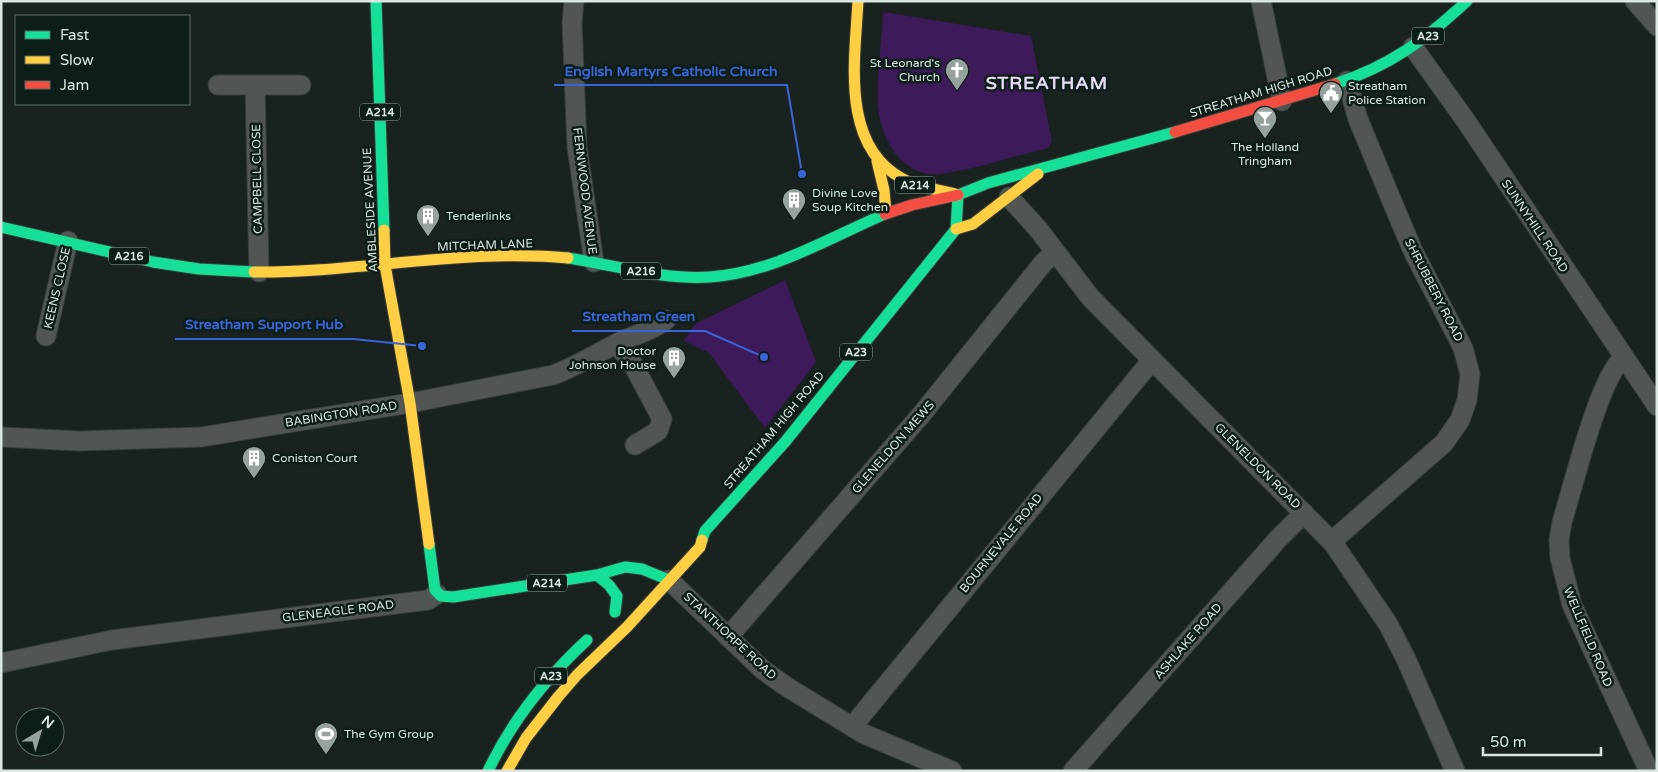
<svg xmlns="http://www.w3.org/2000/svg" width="1658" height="772" font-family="'Varela Round',sans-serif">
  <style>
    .green { fill: #3d1a5a }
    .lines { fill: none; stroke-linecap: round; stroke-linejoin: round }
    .street-casing { stroke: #383f3c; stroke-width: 21 }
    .fast-casing { stroke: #383f3c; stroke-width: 13 }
    .slow-casing { stroke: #383f3c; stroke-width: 13 }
    .jam-casing { stroke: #383f3c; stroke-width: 13 }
    .street { stroke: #515654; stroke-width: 19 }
    .fast { stroke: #16e098; stroke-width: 11 }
    .slow { stroke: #ffcf43; stroke-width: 11 }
    .jam { stroke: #f24e42; stroke-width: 11 }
    .labels { text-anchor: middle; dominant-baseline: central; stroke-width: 5; stroke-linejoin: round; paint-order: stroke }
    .shield { fill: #0d1d17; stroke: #9da9a4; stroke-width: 1 }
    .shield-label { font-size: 11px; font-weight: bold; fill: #dbe5e1 }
    .poi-label { font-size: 12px; fill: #dbe5e1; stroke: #0d1d17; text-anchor: start }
    .street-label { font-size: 12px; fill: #dbe5e1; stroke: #0d1d17 }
    .district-label { font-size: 18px; font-weight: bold; letter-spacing: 1px; fill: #e7daf5; stroke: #0d1d17 }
    .leader { fill: none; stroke: #3a65d9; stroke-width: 2 }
    .callout-dot { fill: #3a65d9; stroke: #0d1d17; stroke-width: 2 }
    .callout-label { font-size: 14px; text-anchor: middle; font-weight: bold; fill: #3a65d9; stroke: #0d1d17; stroke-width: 5; stroke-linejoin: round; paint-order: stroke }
  </style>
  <rect width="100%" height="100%" fill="#1a2220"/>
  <path class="green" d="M 883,12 L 1031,36 L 1052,142 L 1048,148 C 1014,156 974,170 940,174 C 903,178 881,140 878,107 C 876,76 882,43 883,12 Z
    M 785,280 L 816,362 L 765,428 L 709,353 L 684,341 L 695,324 Z"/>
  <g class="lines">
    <g class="street-casing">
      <path id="street" d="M 574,1 L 572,22 L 577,147 L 594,262
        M 1261,1 L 1282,101
        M 1635,1 L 1657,26
        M 1413,47 L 1466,121 L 1657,406
        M 218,85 L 301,85
        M 255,85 L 259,272
        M 1009,197 L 1038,229 L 1090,297 L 1333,543 L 1388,624 L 1406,659 L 1455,771
        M 46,336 L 68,241
        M 615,345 L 629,357 L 662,419 L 658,431 L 635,445
        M 1623,358 C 1599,378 1573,487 1562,522 L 1559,540 L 1560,558 L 1572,605 L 1649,771
        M 1,437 L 79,441 L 201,437 L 410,403 L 553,375 C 578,366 600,351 624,340 C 638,334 654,330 666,320
        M 1333,543 L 1339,535 L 1444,443 L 1460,420 L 1467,400 L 1470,374 L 1463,348 L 1413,251 L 1391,199 L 1358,119 L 1347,81
        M 669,580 L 763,670 L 787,687 L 864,734 L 952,771
        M 728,637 L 921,415 L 1044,262 L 1054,253
        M 1,663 L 112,640 L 428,600 L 437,594
        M 852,727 L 1152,360
        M 1073,771 L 1278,539 L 1304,513"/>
    </g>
    <g class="fast-casing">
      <path id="fast" d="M 376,1 L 384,230
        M 1335,84 C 1390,66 1425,40 1467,1
        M 958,195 L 988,183 L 1175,132
        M 1,227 L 153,262 L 199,269 L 254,272
        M 568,258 C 615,265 662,280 710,277 C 772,273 829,238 885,214
        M 702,540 L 705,531 L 785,442 L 956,229 L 958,195
        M 429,544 L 435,590 L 441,596 L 453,597 L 597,575 L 625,567 L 642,569 L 669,580
        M 597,575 L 609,585 L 617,596 L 615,612
        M 488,771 C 512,720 546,678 587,640"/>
    </g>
    <g class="slow-casing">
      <path id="slow" d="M 858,1 C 855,59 840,146 903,179 C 920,189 940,189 958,195
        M 877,161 L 884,190 L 886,213
        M 956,229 L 973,224 L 1038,174
        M 384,230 L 385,265 L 410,403 L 429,544
        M 254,272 C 357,273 466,248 568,258
        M 507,771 L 526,738 L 558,697 L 577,675 L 627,627 L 700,547 L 702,540"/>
    </g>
    <g class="jam-casing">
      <path id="jam" d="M 1175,132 L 1335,84
        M 885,214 L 912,205 L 958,195"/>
    </g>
    <use href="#street" class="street"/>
    <use href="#fast" class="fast"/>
    <use href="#slow" class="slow"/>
    <use href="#jam" class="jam"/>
  </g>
  <defs>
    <g id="church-pin" transform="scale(1.25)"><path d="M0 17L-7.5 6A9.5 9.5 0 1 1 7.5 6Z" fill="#97a19d" stroke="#0d1d17"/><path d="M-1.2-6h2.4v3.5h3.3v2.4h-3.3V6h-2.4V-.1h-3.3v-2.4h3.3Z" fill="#fff"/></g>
    <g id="civic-pin" transform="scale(1.25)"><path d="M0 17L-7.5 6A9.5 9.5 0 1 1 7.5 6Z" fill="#97a19d" stroke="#0d1d17"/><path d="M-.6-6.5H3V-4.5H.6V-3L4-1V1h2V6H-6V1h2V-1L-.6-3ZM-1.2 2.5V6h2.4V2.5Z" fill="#fff"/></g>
    <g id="bar-pin" transform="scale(1.25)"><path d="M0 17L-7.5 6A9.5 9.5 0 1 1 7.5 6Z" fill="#97a19d" stroke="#0d1d17"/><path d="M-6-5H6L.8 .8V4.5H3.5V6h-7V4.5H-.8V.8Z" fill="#fff"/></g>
    <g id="building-pin" transform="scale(1.25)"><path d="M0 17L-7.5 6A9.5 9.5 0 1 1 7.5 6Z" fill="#97a19d" stroke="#0d1d17"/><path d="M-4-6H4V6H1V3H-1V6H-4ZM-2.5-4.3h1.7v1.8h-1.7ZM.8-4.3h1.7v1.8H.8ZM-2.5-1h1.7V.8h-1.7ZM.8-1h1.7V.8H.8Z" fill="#fff"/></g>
    <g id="stadium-pin" transform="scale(1.25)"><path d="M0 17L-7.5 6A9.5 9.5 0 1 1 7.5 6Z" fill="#97a19d" stroke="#0d1d17"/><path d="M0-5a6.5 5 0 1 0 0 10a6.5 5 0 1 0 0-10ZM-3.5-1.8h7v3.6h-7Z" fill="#fff"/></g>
  </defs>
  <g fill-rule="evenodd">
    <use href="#church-pin" x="957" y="70"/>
    <use href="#civic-pin" x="1331" y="93"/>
    <use href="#bar-pin" x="1265" y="118"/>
    <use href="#building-pin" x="794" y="200"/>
    <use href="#building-pin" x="428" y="216"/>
    <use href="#building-pin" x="674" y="358"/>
    <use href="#building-pin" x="254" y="458"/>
    <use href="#stadium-pin" x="326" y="734"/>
  </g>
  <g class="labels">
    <g class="shield">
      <rect x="1412" y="27.5" width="32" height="17" rx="4"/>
      <rect x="360" y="103.5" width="40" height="17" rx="4"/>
      <rect x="895" y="176.5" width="40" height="17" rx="4"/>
      <rect x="109" y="247.5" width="40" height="17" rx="4"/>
      <rect x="621" y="262.5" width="40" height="17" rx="4"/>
      <rect x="840" y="343.5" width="32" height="17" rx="4"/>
      <rect x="527" y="574.5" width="40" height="17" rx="4"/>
      <rect x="535" y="667.5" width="32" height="17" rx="4"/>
    </g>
    <g class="shield-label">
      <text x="1428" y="36">A23</text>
      <text x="380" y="112">A214</text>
      <text x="915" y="185">A214</text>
      <text x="129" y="256">A216</text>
      <text x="641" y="271">A216</text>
      <text x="856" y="352">A23</text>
      <text x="547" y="583">A214</text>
      <text x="551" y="676">A23</text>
    </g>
    <g class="poi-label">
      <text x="940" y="63" text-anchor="end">St Leonard's<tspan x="940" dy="14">Church</tspan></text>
      <text x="1348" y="86">Streatham<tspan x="1348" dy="14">Police Station</tspan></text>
      <text x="1265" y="147" text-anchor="middle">The Holland<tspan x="1265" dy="14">Tringham</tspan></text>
      <text x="812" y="193">Divine Love<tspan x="812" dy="14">Soup Kitchen</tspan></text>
      <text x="446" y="216">Tenderlinks</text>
      <text x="656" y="351" text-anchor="end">Doctor<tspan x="656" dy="14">Johnson House</tspan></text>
      <text x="272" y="458">Coniston Court</text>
      <text x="344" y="734">The Gym Group</text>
    </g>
    <g class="street-label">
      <text transform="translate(1261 92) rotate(-17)">STREATHAM HIGH ROAD</text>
      <text transform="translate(257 179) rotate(-91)">CAMPBELL CLOSE</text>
      <text transform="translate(585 191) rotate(83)">FERNWOOD AVENUE</text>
      <text transform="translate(370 210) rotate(-93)">AMBLESIDE AVENUE</text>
      <text transform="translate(1535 226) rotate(56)">SUNNYHILL ROAD</text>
      <text transform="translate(485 245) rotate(-2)">MITCHAM LANE</text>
      <text transform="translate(57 288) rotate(-77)">KEENS CLOSE</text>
      <text transform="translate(1434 290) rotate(63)">SHRUBBERY ROAD</text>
      <text transform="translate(341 414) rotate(-9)">BABINGTON ROAD</text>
      <text transform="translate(774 430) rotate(-50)">STREATHAM HIGH ROAD</text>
      <text transform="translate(893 447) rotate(-49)">GLENELDON MEWS</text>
      <text transform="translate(1258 466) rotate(45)">GLENELDON ROAD</text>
      <text transform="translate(1001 543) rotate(-51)">BOURNEVALE ROAD</text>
      <text transform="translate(338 611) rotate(-7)">GLENEAGLE ROAD</text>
      <text transform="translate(730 636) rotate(43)">STANTHORPE ROAD</text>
      <text transform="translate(1588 637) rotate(67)">WELLFIELD ROAD</text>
      <text transform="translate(1188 641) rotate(-49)">ASHLAKE ROAD</text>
    </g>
    <g class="district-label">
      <text x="1047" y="83">STREATHAM</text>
    </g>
  </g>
  <path class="leader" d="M802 174L787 85H554M764 357L705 331H572M422 346L353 339H175"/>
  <g class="callout-dot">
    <circle cx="802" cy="174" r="5"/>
    <circle cx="764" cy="357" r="5"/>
    <circle cx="422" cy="346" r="5"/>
  </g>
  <g class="callout-label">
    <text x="671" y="76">English Martyrs Catholic Church</text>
    <text x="639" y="321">Streatham Green</text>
    <text x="264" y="329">Streatham Support Hub</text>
  </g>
  <rect width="1658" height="772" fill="none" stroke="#dbe5e1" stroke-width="5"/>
  <rect x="15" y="15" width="175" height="90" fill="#0d1d17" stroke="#5f6d68"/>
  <rect x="25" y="31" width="25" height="8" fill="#16e098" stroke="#5f6d68"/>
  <text x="60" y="40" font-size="15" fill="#dbe5e1">Fast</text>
  <rect x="25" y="56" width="25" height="8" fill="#ffcf43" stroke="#5f6d68"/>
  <text x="60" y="65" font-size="15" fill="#dbe5e1">Slow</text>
  <rect x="25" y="81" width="25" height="8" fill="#f24e42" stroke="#5f6d68"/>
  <text x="60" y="90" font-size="15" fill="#dbe5e1">Jam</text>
  <g transform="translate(40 732) rotate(38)"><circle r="24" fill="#0d1d17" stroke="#5f6d68"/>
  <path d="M0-4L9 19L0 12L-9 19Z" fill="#97a19d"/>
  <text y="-8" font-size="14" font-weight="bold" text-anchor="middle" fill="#dbe5e1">N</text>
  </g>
  <path d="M1483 747v8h118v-8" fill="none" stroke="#dbe5e1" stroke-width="2.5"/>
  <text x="1490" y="747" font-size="15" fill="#dbe5e1" stroke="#0d1d17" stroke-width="4" paint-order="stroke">50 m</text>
</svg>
